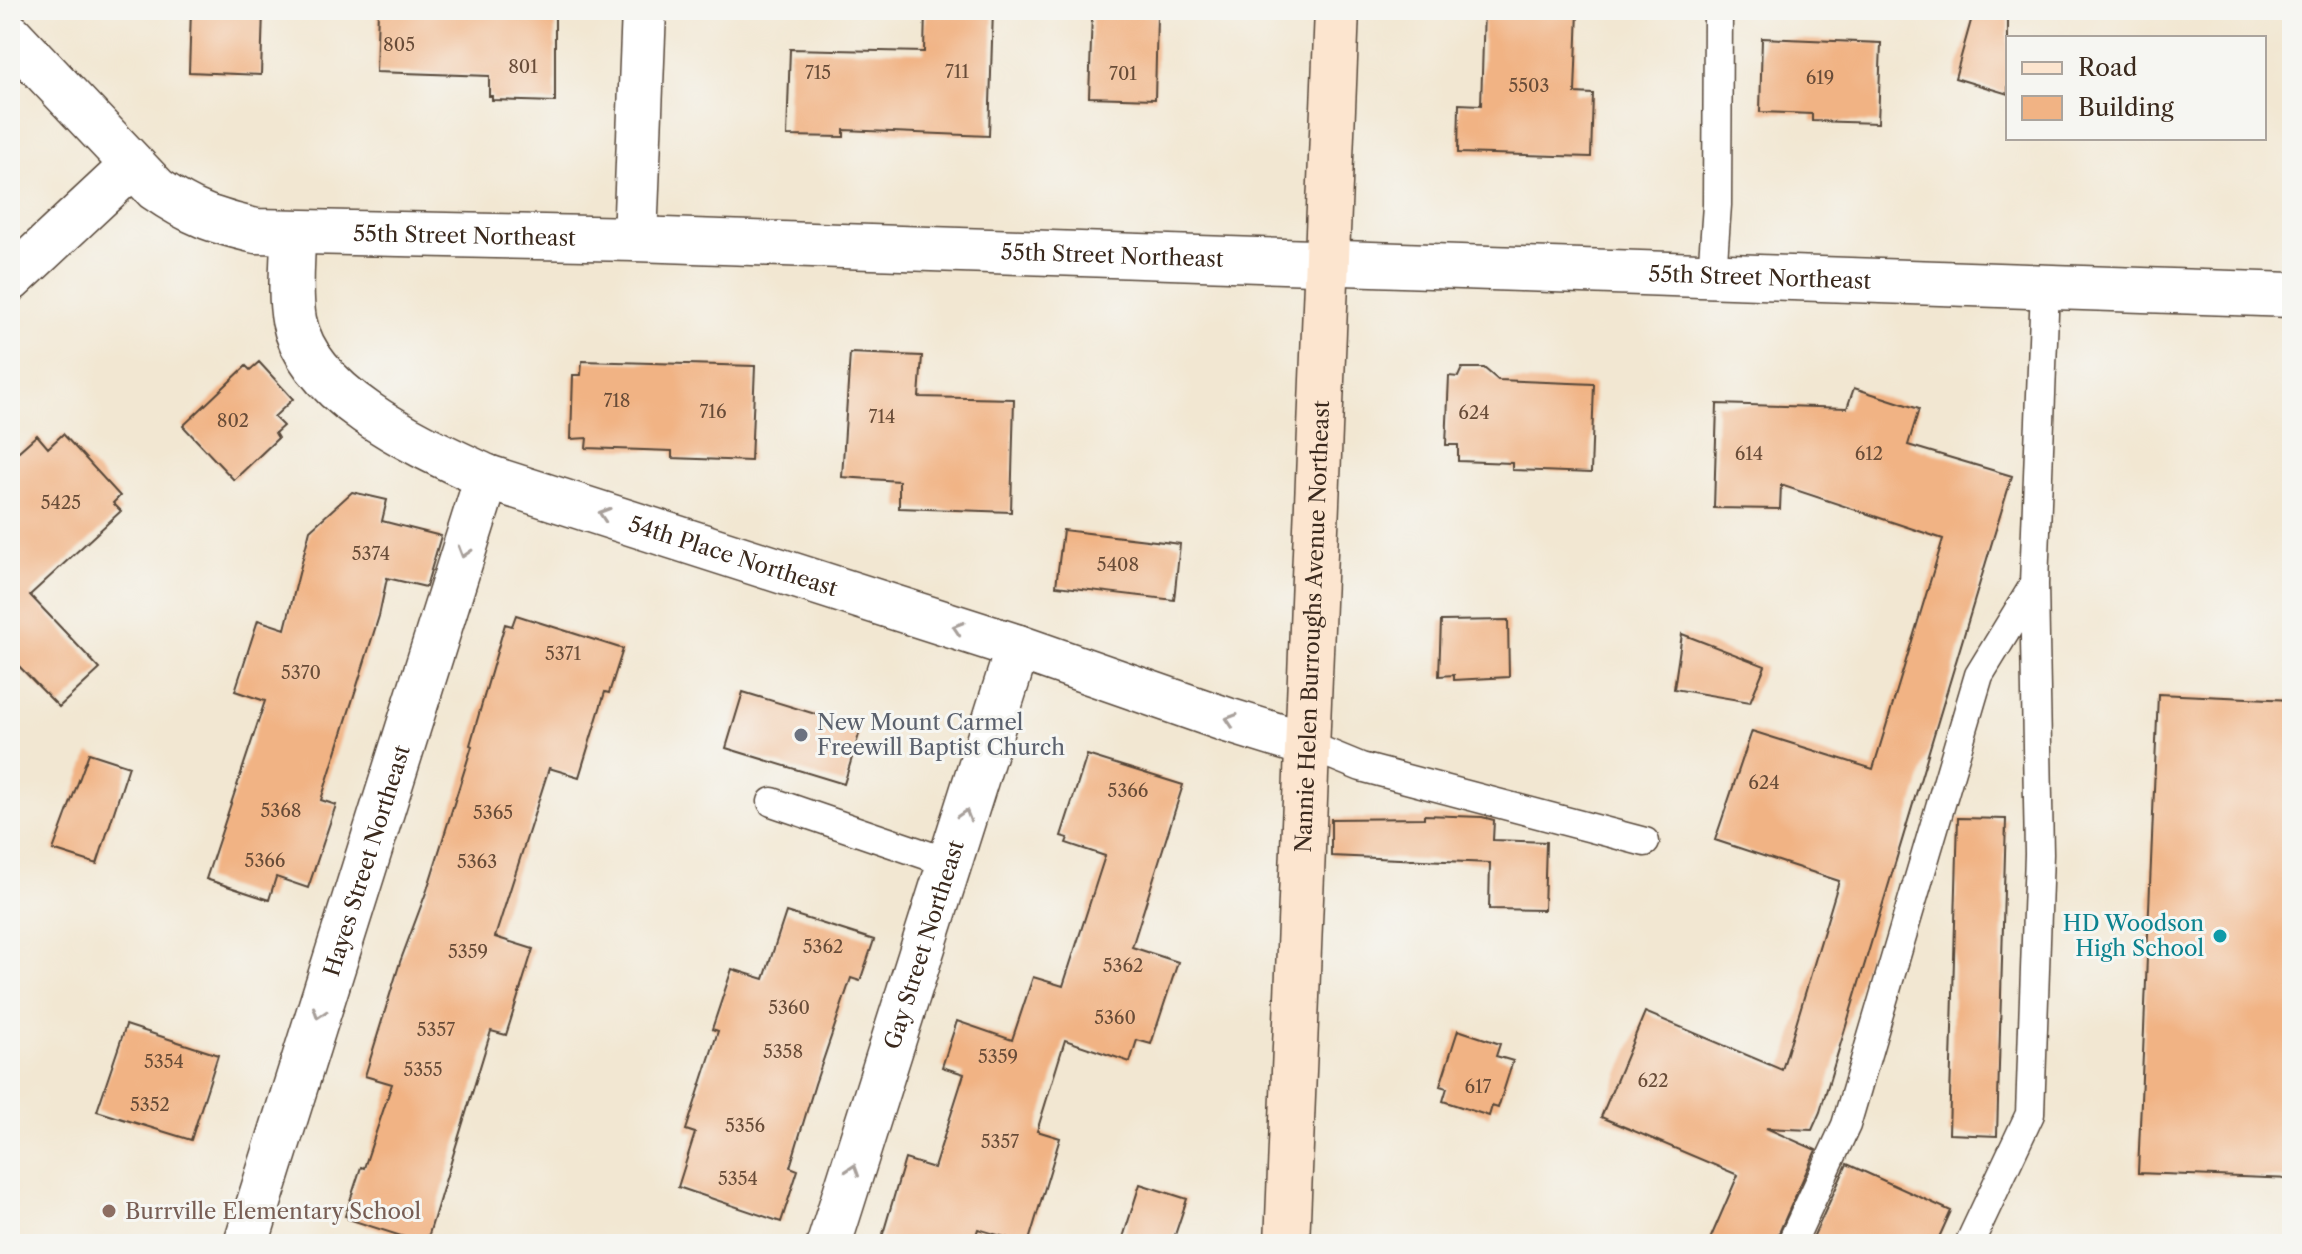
<svg xmlns="http://www.w3.org/2000/svg" width="2302" height="1254" font-family="'Libre Caslon Text',serif">
  <style>
    .building { fill: #f1b384 }
    .lines { fill: none; stroke-linecap: round; stroke-linejoin: round }
    .service-casing { stroke: #564639; stroke-width: 31 }
    .minor-casing { stroke: #564639; stroke-width: 47 }
    .secondary-casing { stroke: #564639; stroke-width: 47 }
    .service { stroke: #fff; stroke-width: 28 }
    .minor { stroke: #fff; stroke-width: 44 }
    .secondary { stroke: #fce5cf; stroke-width: 44 }
    .oneway { stroke: #a79f9a }
    .worship-dot { fill: #6b7280; stroke: #f6f6f2; stroke-width: 3 }
    .culture-dot { fill: #0f9aa8; stroke: #f6f6f2; stroke-width: 3 }
    .education-dot { fill: #8d6e63; stroke: #f6f6f2; stroke-width: 3 }
    .labels { text-anchor: middle; dominant-baseline: central; stroke-width: 6; stroke-linejoin: round; paint-order: stroke }
    .number-label { font-size: 18px; fill: #684c38 }
    .street-label { font-size: 22px; fill: #3b2a1e; stroke: #f6f6f2 }
    .worship-label { font-size: 22px; fill: #5b616d; stroke: #f6f6f2; text-anchor: start }
    .culture-label { font-size: 22px; fill: #0d838f; stroke: #f6f6f2; text-anchor: end }
    .education-label { font-size: 22px; fill: #785e54; stroke: #f6f6f2; text-anchor: start }
  </style>
  <rect width="100%" height="100%" fill="#f6f6f2"/>
  <filter id="ink" filterUnits="userSpaceOnUse"><feTurbulence type="fractalNoise" baseFrequency=".0125" numOctaves="2"/><feDisplacementMap in="SourceGraphic" scale="16" xChannelSelector="R" yChannelSelector="G"/><feConvolveMatrix kernelMatrix="1 2 1 2 8 2 1 2 1" color-interpolation-filters="sRGB"/></filter>
  <filter id="wash" filterUnits="userSpaceOnUse"><feTurbulence type="fractalNoise" baseFrequency=".006" numOctaves="4" result="noise"/><feDisplacementMap in="SourceGraphic" scale="32" xChannelSelector="R" yChannelSelector="G"/><feGaussianBlur stdDeviation="1.8" result="paint"/><feColorMatrix in="noise" values="0 0 0 0 0 0 0 0 0 0 0 0 0 0 0 0 0 1.4 0 .05"/><feComposite in="paint" operator="in"/></filter>
  <g filter="url(#wash)">
    <rect width="100%" height="100%" fill="#f2e7d2"/>
    <g id="blocks">
      <path class="building" d="M 191,10 L 263,10 L 261,75 L 189,72 Z
        M 378,10 L 555,10 L 555,102 L 492,100 L 492,96 L 489,96 L 489,76 L 376,72 Z
        M 925,10 L 993,10 L 989,136 L 844,130 L 844,137 L 787,136 L 790,49 L 924,52 Z
        M 1484,10 L 1578,10 L 1575,93 L 1593,94 L 1591,157 L 1458,153 L 1459,104 L 1481,105 Z
        M 1974,10 L 2008,10 L 2008,94 L 1955,78 Z
        M 1092,13 L 1157,15 L 1155,99 L 1089,97 Z
        M 1762,38 L 1881,43 L 1878,123 L 1812,121 L 1812,114 L 1760,112 Z
        M 850,353 L 922,356 L 919,397 L 1014,399 L 1011,512 L 899,508 L 899,481 L 842,477 Z
        M 582,361 L 755,366 L 751,461 L 672,458 L 672,451 L 586,448 L 587,438 L 571,439 L 573,375 L 581,375 Z
        M 259,362 L 293,399 L 274,417 L 283,426 L 275,433 L 278,438 L 234,480 L 183,426 L 246,366 L 250,370 Z
        M 1462,368 L 1484,368 L 1498,380 L 1594,384 L 1591,473 L 1512,470 L 1512,463 L 1458,461 L 1458,445 L 1446,445 L 1449,376 L 1458,377 Z
        M 1854,388 L 1919,409 L 1908,445 L 2012,476 L 1820,1112 L 1812,1130 L 1766,1128 L 1816,1150 L 1774,1244 L 1708,1244 L 1738,1175 L 1601,1117 L 1645,1012 L 1782,1070 L 1839,881 L 1715,840 L 1752,731 L 1873,769 L 1943,539 L 1781,485 L 1780,509 L 1714,508 L 1717,404 L 1847,408 Z
        M 63,434 L 120,496 L 113,503 L 121,511 L 30,595 L 100,669 L 59,707 L 10,657 L 10,459 L 37,435 L 48,448 Z
        M 352,492 L 387,500 L 382,521 L 441,536 L 426,587 L 387,578 L 379,616 L 321,800 L 336,805 L 308,888 L 276,877 L 269,900 L 206,879 L 265,701 L 235,691 L 258,620 L 285,629 L 310,530 Z
        M 1063,530 L 1180,544 L 1174,600 L 1056,586 Z
        M 516,615 L 623,649 L 609,693 L 605,692 L 579,777 L 549,768 L 495,937 L 533,949 L 506,1035 L 491,1031 L 426,1244 L 348,1219 L 349,1217 L 345,1216 L 361,1167 L 364,1168 L 392,1084 L 365,1076 L 400,962 L 427,890 L 472,746 L 470,745 L 505,624 L 512,626 Z
        M 1508,620 L 1509,677 L 1454,680 L 1454,675 L 1439,676 L 1441,621 Z
        M 1682,634 L 1765,666 L 1750,702 L 1674,689 Z
        M 743,692 L 861,728 L 844,784 L 726,748 Z
        M 2158,694 L 2292,700 L 2292,1179 L 2138,1173 Z
        M 89,753 L 129,766 L 97,864 L 53,850 Z
        M 1087,755 L 1183,785 L 1132,947 L 1178,962 L 1151,1044 L 1137,1040 L 1130,1062 L 1065,1040 L 1037,1131 L 1060,1138 L 1028,1244 L 978,1229 L 973,1244 L 880,1244 L 905,1159 L 934,1168 L 964,1074 L 942,1067 L 957,1021 L 1012,1040 L 1033,977 L 1063,986 L 1105,856 L 1066,843 L 1068,838 L 1061,836 Z
        M 1424,815 L 1482,817 L 1494,820 L 1493,840 L 1546,842 L 1544,910 L 1489,909 L 1490,863 L 1331,856 L 1331,819 L 1424,818 Z
        M 1958,818 L 2006,819 L 1997,1136 L 1949,1134 Z
        M 786,912 L 874,940 L 860,981 L 851,978 L 815,1084 L 790,1167 L 798,1170 L 781,1222 L 678,1187 L 695,1133 L 686,1130 L 718,1031 L 712,1029 L 732,969 L 764,979 Z
        M 126,1025 L 218,1055 L 191,1140 L 97,1111 Z
        M 1458,1030 L 1500,1044 L 1496,1056 L 1513,1061 L 1498,1108 L 1492,1106 L 1489,1116 L 1443,1101 L 1447,1088 L 1440,1086 Z
        M 1847,1164 L 1951,1211 L 1936,1244 L 1810,1244 Z
        M 1140,1184 L 1187,1199 L 1172,1244 L 1121,1244 Z"/>
    </g>
  </g>
  <g filter="url(#ink)">
    <use href="#blocks" fill-opacity="0" stroke="#564639" stroke-width="2"/>
    <g class="lines">
      <g class="service-casing">
        <path id="service" d="M 1712,275 L 1717,205 L 1718,10
          M 1305,744 L 1361,767 L 1645,842
          M 772,802 L 950,863
          M 1791,1244 L 1846,1125 L 1979,675 L 2034,585
          M 1969,1244 L 2030,1114 L 2039,854 L 2034,584 L 2045,286"/>
      </g>
      <g class="minor-casing">
        <g id="minor">
          <path id="s1" d="M 10,35 L 156,189 C 192,214 214,221 256,231 L 635,239 L 2292,295"/>
          <path id="s2" d="M 293,234 C 293,262 289,292 294,320 C 309,398 423,447 487,477 L 1018,647 L 1227,720 L 1305,744"/>
          <path d="M 635,239 L 644,10"/>
          <path d="M 10,280 L 132,166"/>
          <path id="s3" d="M 246,1244 L 487,477"/>
          <path id="s4" d="M 829,1244 L 1018,647"/>
        </g>
      </g>
      <g class="secondary-casing">
        <g id="secondary">
          <path id="s5" d="M 1287,1244 L 1337,10"/>
        </g>
      </g>
      <use href="#service" class="service"/>
      <use href="#minor" class="minor"/>
      <use href="#secondary" class="secondary"/>
    </g>
    <defs><path id="oneway-chevron" d="M-2-3.5L2.5 0L-2 3.5" fill="none" stroke-width="1.6" stroke-linecap="round" stroke-linejoin="round" transform="scale(2)"/></defs>
    <g class="oneway">
      <use href="#oneway-chevron" transform="translate(604 514) rotate(-162)"/>
      <use href="#oneway-chevron" transform="translate(464 552) rotate(107)"/>
      <use href="#oneway-chevron" transform="translate(958 628) rotate(-162)"/>
      <use href="#oneway-chevron" transform="translate(1231 720) rotate(-162)"/>
      <use href="#oneway-chevron" transform="translate(965 815) rotate(-73)"/>
      <use href="#oneway-chevron" transform="translate(319 1013) rotate(108)"/>
      <use href="#oneway-chevron" transform="translate(853 1170) rotate(-72)"/>
    </g>
  </g>
  <circle class="worship-dot" cx="801" cy="735" r="8"/>
  <circle class="culture-dot" cx="2220" cy="936" r="8"/>
  <circle class="education-dot" cx="109" cy="1211" r="8"/>
  <g class="labels">
    <g class="number-label">
      <text x="399" y="45">805</text>
      <text x="523" y="67">801</text>
      <text x="957" y="72">711</text>
      <text x="818" y="73">715</text>
      <text x="1123" y="74">701</text>
      <text x="1820" y="78">619</text>
      <text x="1529" y="86">5503</text>
      <text x="617" y="401">718</text>
      <text x="713" y="412">716</text>
      <text x="1474" y="413">624</text>
      <text x="882" y="417">714</text>
      <text x="233" y="421">802</text>
      <text x="1749" y="454">614</text>
      <text x="1869" y="454">612</text>
      <text x="61" y="503">5425</text>
      <text x="371" y="554">5374</text>
      <text x="1118" y="565">5408</text>
      <text x="563" y="654">5371</text>
      <text x="301" y="673">5370</text>
      <text x="1764" y="783">624</text>
      <text x="1128" y="791">5366</text>
      <text x="281" y="811">5368</text>
      <text x="493" y="813">5365</text>
      <text x="265" y="861">5366</text>
      <text x="477" y="862">5363</text>
      <text x="823" y="947">5362</text>
      <text x="468" y="952">5359</text>
      <text x="1123" y="966">5362</text>
      <text x="789" y="1008">5360</text>
      <text x="1115" y="1018">5360</text>
      <text x="436" y="1030">5357</text>
      <text x="783" y="1052">5358</text>
      <text x="998" y="1057">5359</text>
      <text x="164" y="1062">5354</text>
      <text x="423" y="1070">5355</text>
      <text x="1653" y="1081">622</text>
      <text x="1478" y="1087">617</text>
      <text x="150" y="1105">5352</text>
      <text x="745" y="1126">5356</text>
      <text x="1000" y="1142">5357</text>
      <text x="738" y="1179">5354</text>
    </g>
    <g class="street-label">
      <text stroke="none"><textPath href="#s1" startOffset="530">55th Street Northeast</textPath></text>
      <text stroke="none"><textPath href="#s1" startOffset="1178">55th Street Northeast</textPath></text>
      <text stroke="none"><textPath href="#s1" startOffset="1826">55th Street Northeast</textPath></text>
      <text stroke="none"><textPath href="#s2" startOffset="602">54th Place Northeast</textPath></text>
      <text stroke="none"><textPath href="#s5" startOffset="618">Nannie Helen Burroughs Avenue Northeast</textPath></text>
      <text stroke="none"><textPath href="#s3" startOffset="402">Hayes Street Northeast</textPath></text>
      <text stroke="none"><textPath href="#s4" startOffset="314">Gay Street Northeast</textPath></text>
    </g>
    <g class="worship-label">
      <text x="817" y="722">New Mount Carmel<tspan x="817" dy="25">Freewill Baptist Church</tspan></text>
    </g>
    <g class="culture-label">
      <text x="2204" y="923">HD Woodson<tspan x="2204" dy="25">High School</tspan></text>
    </g>
    <g class="education-label">
      <text x="125" y="1211">Burrville Elementary School</text>
    </g>
  </g>
  <rect width="2302" height="1254" fill="none" stroke="#f6f6f2" stroke-width="40"/>
  <rect x="2006" y="36" width="260" height="104" fill="#f6f6f2" stroke="#aba49d" stroke-width="2"/>
  <rect x="2022" y="62" width="40" height="12" fill="#fce5cf" stroke="#aba49d" stroke-width="2"/>
  <text x="2078" y="76" font-size="24" fill="#3b2a1e">Road</text>
  <rect x="2022" y="96" width="40" height="24" fill="#f1b384" stroke="#aba49d" stroke-width="2"/>
  <text x="2078" y="116" font-size="24" fill="#3b2a1e">Building</text>
</svg>
